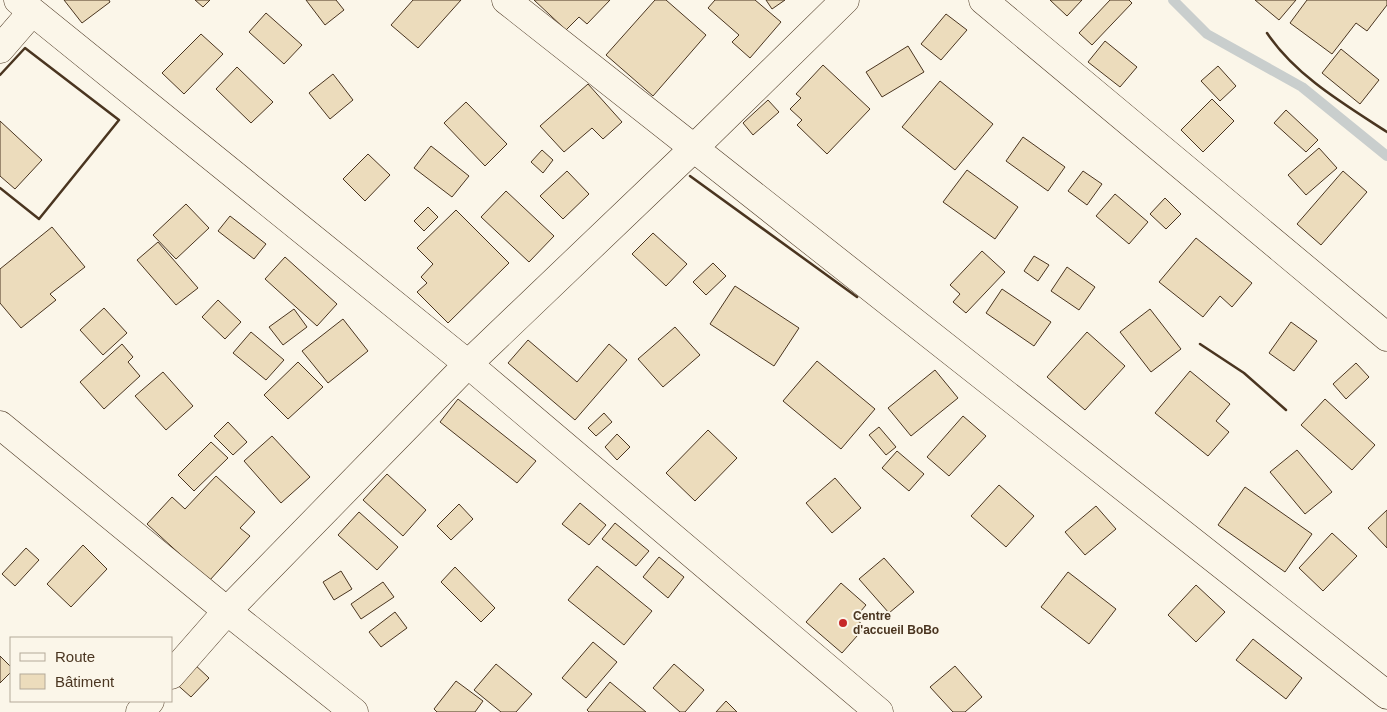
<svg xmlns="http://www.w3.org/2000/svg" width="1387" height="712" font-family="Helvetica,sans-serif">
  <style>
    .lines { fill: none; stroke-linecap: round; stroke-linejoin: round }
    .stream { stroke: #c9cecd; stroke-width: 10 }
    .building { fill: #ecdcbc; stroke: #4a3520 }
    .minor-casing { stroke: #4a3520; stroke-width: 29 }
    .minor { stroke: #fbf6e9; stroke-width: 28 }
    .wall { stroke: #4a3520; stroke-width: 2.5 }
    .poi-dot { fill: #c62828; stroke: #fbf6e9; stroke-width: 2 }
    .labels { text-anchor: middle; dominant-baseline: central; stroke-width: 4; stroke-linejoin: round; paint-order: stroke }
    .poi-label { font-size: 12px; font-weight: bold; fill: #4a3520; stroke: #fbf6e9; text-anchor: start }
  </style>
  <rect width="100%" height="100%" fill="#fbf6e9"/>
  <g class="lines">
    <path class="stream" d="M 1173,0 L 1207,34 L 1302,87 L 1387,156"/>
  </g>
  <path class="building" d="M 64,0 L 109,0 L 110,2 L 82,23 Z
    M 195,0 L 210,0 L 203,7 Z
    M 306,0 L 336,0 L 344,10 L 325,25 Z
    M 413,0 L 461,0 L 418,48 L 391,25 Z
    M 534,0 L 610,0 L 587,24 L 579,17 L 566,30 Z
    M 655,0 L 666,0 L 706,35 L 653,96 L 606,55 Z
    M 715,0 L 755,0 L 781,22 L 750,58 L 732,42 L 739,35 L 708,8 Z
    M 766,0 L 785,0 L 772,9 Z
    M 1050,0 L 1082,0 L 1067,16 Z
    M 1110,0 L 1129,0 L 1132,3 L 1092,45 L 1079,33 Z
    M 1255,0 L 1296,0 L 1279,20 Z
    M 1307,0 L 1387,0 L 1387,5 L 1367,31 L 1356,23 L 1332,54 L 1290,23 Z
    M 266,13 L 302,45 L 284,64 L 249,32 Z
    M 946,14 L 967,30 L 941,60 L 921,44 Z
    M 201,34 L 223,54 L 184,94 L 162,73 Z
    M 1105,41 L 1137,67 L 1120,87 L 1088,62 Z
    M 908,46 L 924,72 L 882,97 L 866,72 Z
    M 1341,49 L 1379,80 L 1360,104 L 1322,73 Z
    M 823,65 L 870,109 L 827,154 L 797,125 L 802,120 L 790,109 L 801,98 L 796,94 Z
    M 1218,66 L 1236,86 L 1220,101 L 1201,81 Z
    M 237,67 L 273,102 L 251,123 L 216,89 Z
    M 333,74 L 353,100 L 330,119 L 309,93 Z
    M 940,81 L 993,124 L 955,170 L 902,127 Z
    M 588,84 L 622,122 L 603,139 L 592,128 L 564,152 L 540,126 Z
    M 1212,99 L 1234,121 L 1203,152 L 1181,130 Z
    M 768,100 L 779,112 L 753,135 L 743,123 Z
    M 466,102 L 507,144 L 485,166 L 444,123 Z
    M 1286,110 L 1318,140 L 1306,152 L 1274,123 Z
    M 0,121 L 42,160 L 15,189 L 0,176 Z
    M 1023,137 L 1065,167 L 1048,191 L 1006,161 Z
    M 431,146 L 469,176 L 452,197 L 414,168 Z
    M 1319,148 L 1337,168 L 1306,195 L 1288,175 Z
    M 542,150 L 553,160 L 543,173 L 531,162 Z
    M 368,154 L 390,175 L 365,201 L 343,179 Z
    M 967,170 L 1018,207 L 995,239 L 943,202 Z
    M 567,171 L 589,194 L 563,219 L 540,196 Z
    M 1083,171 L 1102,184 L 1087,205 L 1068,191 Z
    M 1343,171 L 1367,192 L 1321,245 L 1297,224 Z
    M 506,191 L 554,236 L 529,262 L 481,217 Z
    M 1115,194 L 1148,222 L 1129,244 L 1096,216 Z
    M 1165,198 L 1181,214 L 1166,229 L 1150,214 Z
    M 186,204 L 209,228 L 176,259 L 153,235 Z
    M 428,207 L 438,217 L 424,231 L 414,221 Z
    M 456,210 L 509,263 L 448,323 L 417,292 L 427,283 L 421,277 L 433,264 L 417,248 Z
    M 230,216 L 266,244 L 254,259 L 218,231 Z
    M 52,227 L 85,267 L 50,294 L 56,300 L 21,328 L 0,303 L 0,269 Z
    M 653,233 L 687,264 L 666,286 L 632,254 Z
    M 1196,238 L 1252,283 L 1232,307 L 1220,296 L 1203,317 L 1159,282 Z
    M 158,242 L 198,288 L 176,305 L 137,260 Z
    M 982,251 L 1005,272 L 966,313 L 953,302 L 960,294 L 950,285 Z
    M 1034,256 L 1049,265 L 1038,281 L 1024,271 Z
    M 285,257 L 337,304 L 317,326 L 265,279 Z
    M 713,263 L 726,276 L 706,295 L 693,282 Z
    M 1067,267 L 1095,287 L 1079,310 L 1051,291 Z
    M 735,286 L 799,328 L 774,366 L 710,324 Z
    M 1002,289 L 1051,322 L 1034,346 L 986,313 Z
    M 218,300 L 241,322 L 225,339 L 202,317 Z
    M 104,308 L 127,333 L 103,355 L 80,330 Z
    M 294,309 L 307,327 L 283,345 L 269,327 Z
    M 1150,309 L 1181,349 L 1151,372 L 1120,332 Z
    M 343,319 L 368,351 L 328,383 L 302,351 Z
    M 1291,322 L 1317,341 L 1294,371 L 1269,353 Z
    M 675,327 L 700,355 L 663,387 L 638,359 Z
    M 251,332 L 284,360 L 266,380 L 233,353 Z
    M 1087,332 L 1125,366 L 1085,410 L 1047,377 Z
    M 528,340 L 577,382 L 609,344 L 627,360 L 575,420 L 508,363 Z
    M 122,344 L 133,357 L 128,362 L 140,376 L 104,409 L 80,382 Z
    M 817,361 L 875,409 L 841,449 L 783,401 Z
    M 298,362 L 323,387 L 288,419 L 264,395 Z
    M 1356,363 L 1369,377 L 1346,399 L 1333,384 Z
    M 935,370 L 958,398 L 911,436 L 888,408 Z
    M 1190,371 L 1230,404 L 1216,421 L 1229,432 L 1208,456 L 1155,413 Z
    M 163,372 L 193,406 L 166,430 L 135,396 Z
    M 458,399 L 536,461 L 517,483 L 440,422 Z
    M 1325,399 L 1375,445 L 1352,470 L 1301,425 Z
    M 604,413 L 612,422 L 596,436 L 588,428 Z
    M 963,416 L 986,436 L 949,476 L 927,457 Z
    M 228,422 L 247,442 L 233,455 L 214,436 Z
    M 879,427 L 896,447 L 886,455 L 869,435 Z
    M 708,430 L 737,458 L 695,501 L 666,473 Z
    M 617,434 L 630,447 L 617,460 L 605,447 Z
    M 272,436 L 310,477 L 281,503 L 244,461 Z
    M 211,442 L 228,458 L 194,491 L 178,475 Z
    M 1297,450 L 1332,492 L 1305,514 L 1270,472 Z
    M 897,451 L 924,474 L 909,491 L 882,468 Z
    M 387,474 L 426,510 L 403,536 L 363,500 Z
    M 216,476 L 255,512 L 240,528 L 250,536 L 209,581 L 147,524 L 172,497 L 185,509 Z
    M 835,478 L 861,508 L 832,533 L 806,503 Z
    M 999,485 L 1034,516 L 1006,547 L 971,516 Z
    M 1245,487 L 1312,534 L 1285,572 L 1218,525 Z
    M 580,503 L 606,525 L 589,545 L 562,524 Z
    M 459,504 L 473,519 L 451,540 L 437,526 Z
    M 1096,506 L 1116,529 L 1085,555 L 1065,532 Z
    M 1387,510 L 1387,548 L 1368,528 Z
    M 359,512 L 398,547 L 377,570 L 338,535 Z
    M 615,523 L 649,551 L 636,566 L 602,539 Z
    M 1332,533 L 1357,556 L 1323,591 L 1299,568 Z
    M 83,545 L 107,569 L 71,607 L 47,584 Z
    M 26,548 L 39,560 L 15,586 L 2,574 Z
    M 659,557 L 684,577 L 668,598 L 643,577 Z
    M 884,558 L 914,592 L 889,613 L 859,579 Z
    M 597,566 L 652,611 L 624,645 L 568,600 Z
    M 455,567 L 495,608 L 481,622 L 441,582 Z
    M 341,571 L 352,589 L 334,600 L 323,582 Z
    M 1068,572 L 1116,609 L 1089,644 L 1041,607 Z
    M 383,582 L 394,597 L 361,619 L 351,604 Z
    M 841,583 L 866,605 L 855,618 L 865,627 L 842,653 L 806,622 Z
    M 1196,585 L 1225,612 L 1196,642 L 1168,615 Z
    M 395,612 L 407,628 L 381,647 L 369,632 Z
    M 1253,639 L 1302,678 L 1286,699 L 1236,660 Z
    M 593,642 L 617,662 L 586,698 L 562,678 Z
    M 0,656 L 11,667 L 11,672 L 0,683 Z
    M 192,662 L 209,678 L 191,697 L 173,681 Z
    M 496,664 L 532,694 L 516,712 L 501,712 L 474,690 Z
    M 674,664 L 704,690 L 685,712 L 680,712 L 653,688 Z
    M 955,666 L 982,697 L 965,712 L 953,712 L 930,687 Z
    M 456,681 L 483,701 L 475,712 L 437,712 L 434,709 Z
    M 610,682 L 646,712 L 589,712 L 587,710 Z
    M 726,701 L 737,712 L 716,712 Z"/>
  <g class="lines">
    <g class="minor-casing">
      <path id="minor" d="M 18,0 L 468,364 L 879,712
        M 506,0 L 1387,695
        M 983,0 L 1387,337
        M 0,49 L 32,12
        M 0,425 L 227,611 L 354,712
        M 171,675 L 227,611 L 468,364 L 694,148 L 845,0
        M 140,712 L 150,701"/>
    </g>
    <use href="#minor" class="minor"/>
    <path class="wall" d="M 1267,33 C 1296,76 1344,104 1387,132
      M 0,75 L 25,48 L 119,120 L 39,219 L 0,188
      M 690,176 L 857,297
      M 1200,344 L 1244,373 L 1286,410"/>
  </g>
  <circle class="poi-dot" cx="843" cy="623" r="5"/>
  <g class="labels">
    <g class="poi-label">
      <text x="853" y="616">Centre<tspan x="853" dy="14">d'accueil BoBo</tspan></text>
    </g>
  </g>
  <rect x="10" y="637" width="162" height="65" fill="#fbf6e9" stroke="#b4a999"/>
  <rect x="20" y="653" width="25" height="8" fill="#fbf6e9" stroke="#b4a999"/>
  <text x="55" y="662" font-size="15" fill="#4a3520">Route</text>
  <rect x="20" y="674" width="25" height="15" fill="#ecdcbc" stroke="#b4a999"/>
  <text x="55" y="687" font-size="15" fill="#4a3520">Bâtiment</text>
</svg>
